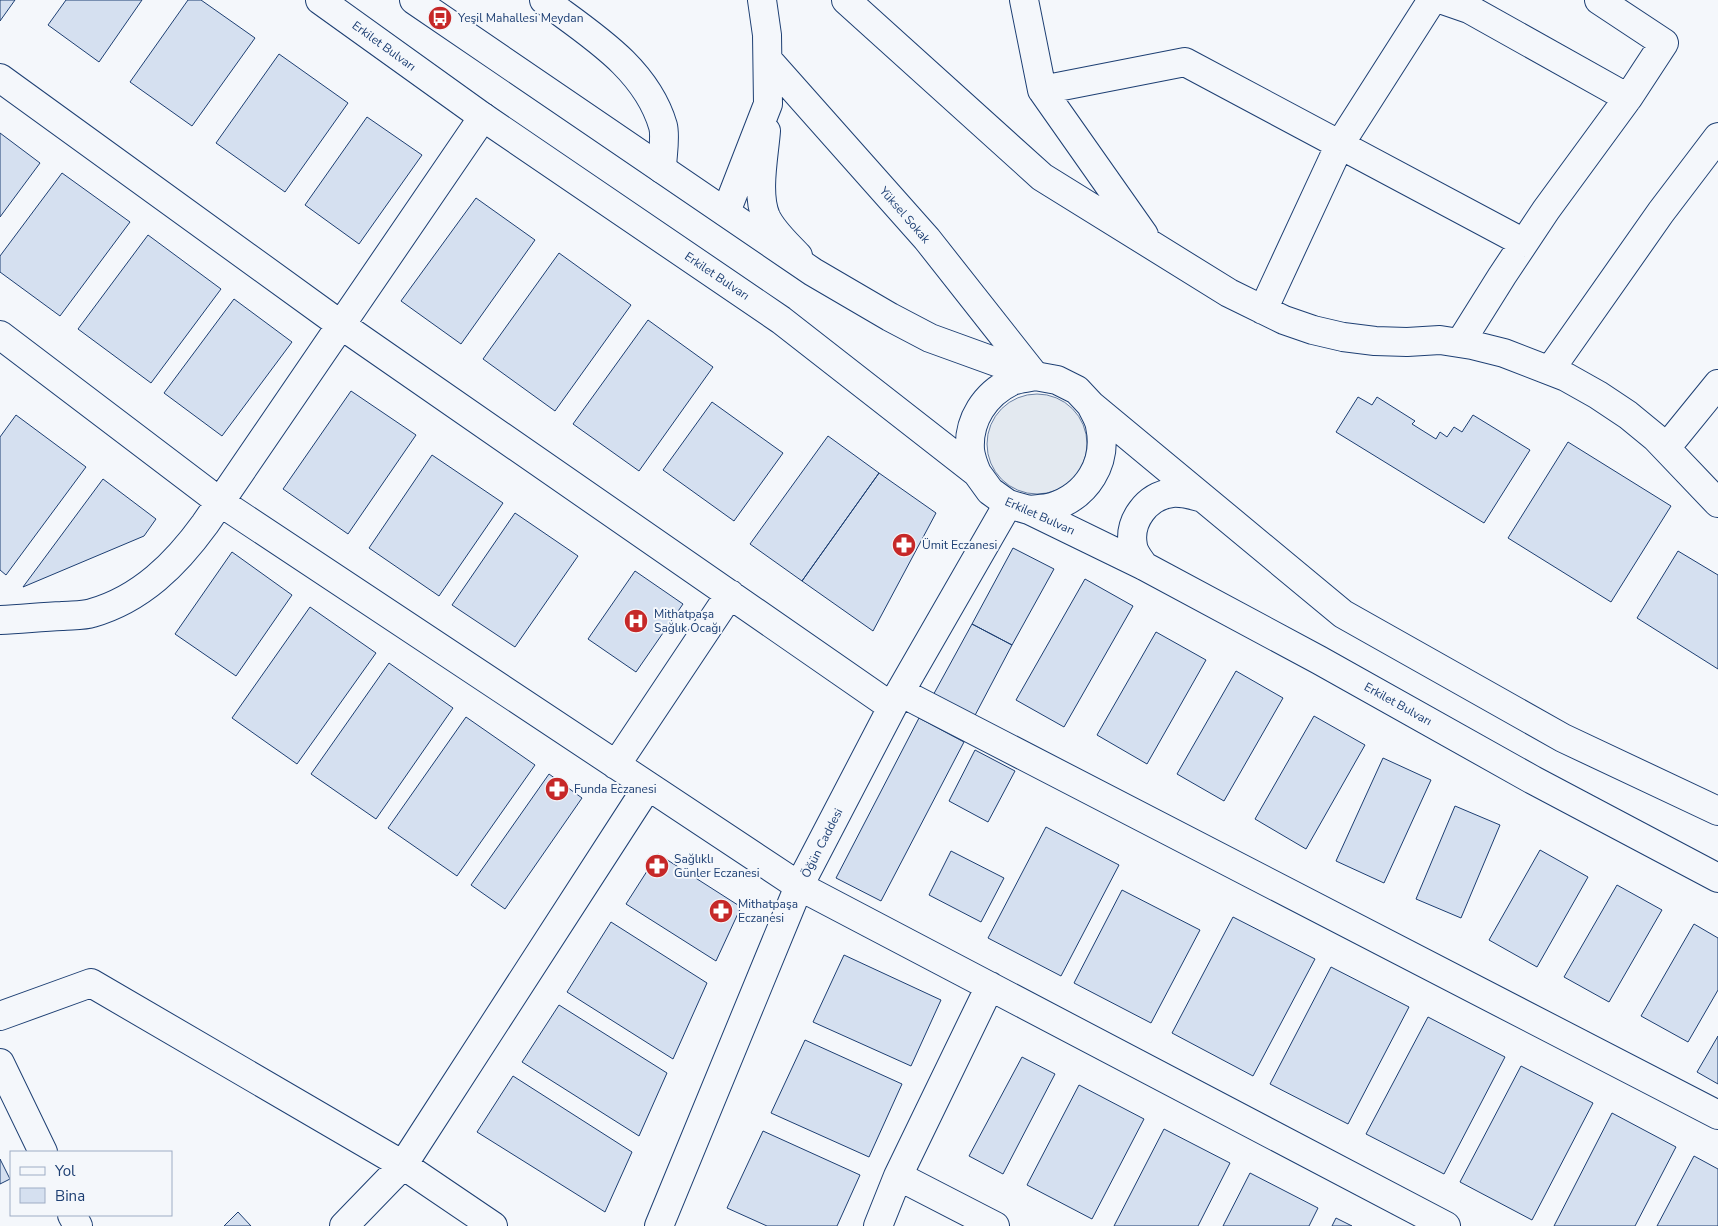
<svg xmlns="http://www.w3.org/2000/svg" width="1718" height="1226" font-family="'Nunito Sans',sans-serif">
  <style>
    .green { fill: #e3e9f0; stroke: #687fa3 }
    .building { fill: #d5e0f0; stroke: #1d3f73 }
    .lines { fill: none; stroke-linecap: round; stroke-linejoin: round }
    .minor-casing { stroke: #1d3f73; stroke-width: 30 }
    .major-casing { stroke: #1d3f73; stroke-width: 30 }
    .minor { stroke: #f4f7fb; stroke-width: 28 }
    .major { stroke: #f4f7fb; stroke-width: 28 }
    .labels { text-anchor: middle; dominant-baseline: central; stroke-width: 4; stroke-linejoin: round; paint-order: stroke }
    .poi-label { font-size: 12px; fill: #1d3f73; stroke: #f4f7fb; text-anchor: start }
    .street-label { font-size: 12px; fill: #1d3f73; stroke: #f4f7fb }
  </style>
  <rect width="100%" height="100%" fill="#f4f7fb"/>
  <path class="green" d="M987 444a50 50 0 1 1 100 0a50 50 0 1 1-100 0Z"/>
  <path class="building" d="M 0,0 L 15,0 L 0,21 Z
    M 66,0 L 142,0 L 99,62 L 48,25 Z
    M 188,0 L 201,0 L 255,38 L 192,126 L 130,82 Z
    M 279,54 L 348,103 L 285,192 L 216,143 Z
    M 367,117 L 422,155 L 359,244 L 305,205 Z
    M 0,133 L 40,163 L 0,217 Z
    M 62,173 L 130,222 L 60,316 L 0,272 L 0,256 Z
    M 476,198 L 535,240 L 461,344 L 401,301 Z
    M 148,235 L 221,289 L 151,383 L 78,329 Z
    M 559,253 L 631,305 L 555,411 L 483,359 Z
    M 234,299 L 292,342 L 222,436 L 164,393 Z
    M 648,320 L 713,367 L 639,471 L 573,424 Z
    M 351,391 L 416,435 L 348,534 L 283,489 Z
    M 1358,397 L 1372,405 L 1377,397 L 1415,421 L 1412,424 L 1436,439 L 1440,432 L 1447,437 L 1454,427 L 1462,432 L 1473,415 L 1530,450 L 1484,523 L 1336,432 Z
    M 712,402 L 783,453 L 734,521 L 663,470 Z
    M 16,415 L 86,467 L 6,575 L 0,570 L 0,437 Z
    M 828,436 L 879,473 L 802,581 L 750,544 Z
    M 1568,442 L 1671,506 L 1611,602 L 1508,538 Z
    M 432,455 L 503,503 L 439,596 L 369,548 Z
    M 879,473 L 936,513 L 873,631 L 802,581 Z
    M 103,479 L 156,519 L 144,536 L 23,587 Z
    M 515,513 L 578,556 L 515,647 L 452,605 Z
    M 1013,548 L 1054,569 L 1012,645 L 972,624 Z
    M 1678,551 L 1718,575 L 1718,669 L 1637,618 Z
    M 232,552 L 292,595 L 236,676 L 175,634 Z
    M 635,571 L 683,604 L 636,672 L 588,639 Z
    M 1085,579 L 1133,606 L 1064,727 L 1016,700 Z
    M 310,607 L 376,653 L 297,764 L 232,718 Z
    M 972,624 L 1012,645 L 972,721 L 931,699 Z
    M 1156,632 L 1206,660 L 1147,764 L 1097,735 Z
    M 389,663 L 453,708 L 376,819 L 311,774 Z
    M 1236,671 L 1283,698 L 1224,801 L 1177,774 Z
    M 1314,716 L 1365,745 L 1306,849 L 1255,819 Z
    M 466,717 L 535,765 L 457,876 L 388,828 Z
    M 919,718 L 964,742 L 881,901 L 836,878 Z
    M 975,750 L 1015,771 L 988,822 L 949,801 Z
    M 1383,758 L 1431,780 L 1384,883 L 1336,861 Z
    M 549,774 L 582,798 L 505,909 L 471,885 Z
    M 1455,806 L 1500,825 L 1461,918 L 1416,899 Z
    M 1046,827 L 1119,865 L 1061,976 L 988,938 Z
    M 1540,850 L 1588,877 L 1537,967 L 1489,940 Z
    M 951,851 L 1004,878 L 981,922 L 929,895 Z
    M 658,854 L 741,907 L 716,961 L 626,904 Z
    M 1617,885 L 1662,910 L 1609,1002 L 1564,977 Z
    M 1122,890 L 1200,930 L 1151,1023 L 1074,983 Z
    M 1233,917 L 1315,959 L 1253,1076 L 1172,1033 Z
    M 611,922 L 707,983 L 673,1059 L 567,992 Z
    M 1694,924 L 1718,938 L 1718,990 L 1688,1042 L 1641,1016 Z
    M 844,955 L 941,1000 L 911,1066 L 813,1022 Z
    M 1331,967 L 1409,1007 L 1348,1124 L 1270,1084 Z
    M 559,1005 L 667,1073 L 639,1136 L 522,1062 Z
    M 1428,1017 L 1505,1057 L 1444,1174 L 1366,1134 Z
    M 1718,1036 L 1718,1084 L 1697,1072 Z
    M 805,1040 L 902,1084 L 869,1157 L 771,1113 Z
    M 1022,1057 L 1055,1074 L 1003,1174 L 969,1156 Z
    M 1521,1066 L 1593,1103 L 1532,1220 L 1460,1182 Z
    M 513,1076 L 632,1152 L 605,1212 L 477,1132 Z
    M 1079,1085 L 1144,1119 L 1092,1219 L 1027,1185 Z
    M 1612,1113 L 1676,1147 L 1635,1226 L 1554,1226 Z
    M 1164,1129 L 1230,1163 L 1198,1226 L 1114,1226 Z
    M 763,1131 L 860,1175 L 837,1226 L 767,1226 L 727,1208 Z
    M 1694,1156 L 1718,1169 L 1718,1226 L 1657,1226 Z
    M 0,1159 L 10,1179 L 0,1184 Z
    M 1250,1173 L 1318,1208 L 1309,1226 L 1223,1226 Z
    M 238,1212 L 251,1226 L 224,1226 Z
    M 1336,1218 L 1352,1226 L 1332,1226 Z"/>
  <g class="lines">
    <g class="minor-casing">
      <path id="minor" d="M 544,0 C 591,35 646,68 663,126 C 666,137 662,157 662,169
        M 846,0 L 1042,177 L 1229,293 L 1284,320 L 1313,330 L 1343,337 L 1375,341 L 1407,342 L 1440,340 L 1472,345 L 1504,353 L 1566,377 L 1598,395 L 1628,415 L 1656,438 L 1718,503
        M 1024,0 L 1042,90 L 1144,235
        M 1443,0 L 1469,9 L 1628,98
        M 768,60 L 927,239 L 1035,376
        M 0,78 L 341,325 L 892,707
        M 1042,90 L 1185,62 L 1524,243
        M 766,131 C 764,156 756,194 766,217 C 773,232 787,244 798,256
        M 726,212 L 768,104 L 767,35 L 762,0
        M 1263,310 L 1340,144 L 1432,0
        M 0,335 L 220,502 L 799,886 L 1446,1226
        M 1460,343 L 1502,276 L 1546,210 L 1628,98 L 1664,43 L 1599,0
        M 1550,370 L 1661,212 L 1718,137
        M 1666,448 L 1718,384
        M 0,620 C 21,619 41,617 62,616 C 71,615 83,616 92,613 C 141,599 176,564 205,524 L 483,117
        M 900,692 L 1718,1115
        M 616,765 L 730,594
        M 0,1016 L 91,983 L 403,1165 L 493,1226
        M 0,1063 L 43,1152
        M 898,1176 L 995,1226
        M 72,1215 L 78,1226
        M 344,1226 L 403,1165 L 648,786
        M 659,1226 L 799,886 L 900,692 L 1008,504
        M 878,1226 L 898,1176 L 990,986"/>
    </g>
    <g class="major-casing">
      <path id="major" d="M 320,0 L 483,117 L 781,320 L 977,473 L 990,491 L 1008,504 L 1029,510 L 1144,566 L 1319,660 L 1533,780 L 1718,878
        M 414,0 L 813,272 L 890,317 L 930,338 L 1035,376 L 1057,380 L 1077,390 L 1091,405 L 1343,614 L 1563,738 L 1718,811
        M 977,473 C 974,466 971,458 970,450 C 968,420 985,394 1012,381 C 1019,378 1028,378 1035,376
        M 1029,510 C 1036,509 1045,509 1052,507 C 1087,496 1108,463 1100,426 C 1099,419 1094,412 1091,405
        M 1144,566 C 1140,560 1134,553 1133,546 C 1128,521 1147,496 1172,493 C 1183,492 1193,495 1203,498"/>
    </g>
    <use href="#minor" class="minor"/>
    <use href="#major" class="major"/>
  </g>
  <defs>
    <g id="bus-disc" transform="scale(1.25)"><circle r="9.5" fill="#c62828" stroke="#f4f7fb"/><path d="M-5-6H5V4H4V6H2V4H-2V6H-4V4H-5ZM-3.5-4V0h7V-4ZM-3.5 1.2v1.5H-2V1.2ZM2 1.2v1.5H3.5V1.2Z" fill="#fff"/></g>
    <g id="pharmacy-disc" transform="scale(1.25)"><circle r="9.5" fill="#c62828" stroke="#f4f7fb"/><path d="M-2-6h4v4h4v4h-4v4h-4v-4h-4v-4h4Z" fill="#fff"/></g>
    <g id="hospital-disc" transform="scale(1.25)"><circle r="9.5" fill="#c62828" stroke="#f4f7fb"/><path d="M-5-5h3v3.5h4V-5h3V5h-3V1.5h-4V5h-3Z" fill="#fff"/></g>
  </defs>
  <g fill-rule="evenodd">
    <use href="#bus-disc" x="440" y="18"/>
    <use href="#pharmacy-disc" x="904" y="545"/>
    <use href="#hospital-disc" x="636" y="621"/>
    <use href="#pharmacy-disc" x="557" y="789"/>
    <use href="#pharmacy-disc" x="657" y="866"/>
    <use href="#pharmacy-disc" x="721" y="911"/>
  </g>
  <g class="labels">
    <g class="poi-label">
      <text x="458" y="18">Yeşil Mahallesi Meydan</text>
      <text x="922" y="545">Ümit Eczanesi</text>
      <text x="654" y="614">Mithatpaşa<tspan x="654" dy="14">Sağlık Ocağı</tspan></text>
      <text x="574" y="789">Funda Eczanesi</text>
      <text x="674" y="859">Sağlıklı<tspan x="674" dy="14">Günler Eczanesi</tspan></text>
      <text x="738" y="904">Mithatpaşa<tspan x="738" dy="14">Eczanesi</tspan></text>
    </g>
    <g class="street-label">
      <text transform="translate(384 46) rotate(36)">Erkilet Bulvarı</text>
      <text transform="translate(905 215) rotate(49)">Yüksel Sokak</text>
      <text transform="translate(717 276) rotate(34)">Erkilet Bulvarı</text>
      <text transform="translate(1040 516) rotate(24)">Erkilet Bulvarı</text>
      <text transform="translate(1398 704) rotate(29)">Erkilet Bulvarı</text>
      <text transform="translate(822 843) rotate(-63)">Öğün Caddesi</text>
    </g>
  </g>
  <rect x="10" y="1151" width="162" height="65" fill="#f4f7fb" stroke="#9eadc5"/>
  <rect x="20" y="1167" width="25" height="8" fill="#f4f7fb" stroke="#9eadc5"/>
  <text x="55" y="1176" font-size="15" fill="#1d3f73">Yol</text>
  <rect x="20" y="1188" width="25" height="15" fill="#d5e0f0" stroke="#9eadc5"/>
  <text x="55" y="1201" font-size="15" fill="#1d3f73">Bina</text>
</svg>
